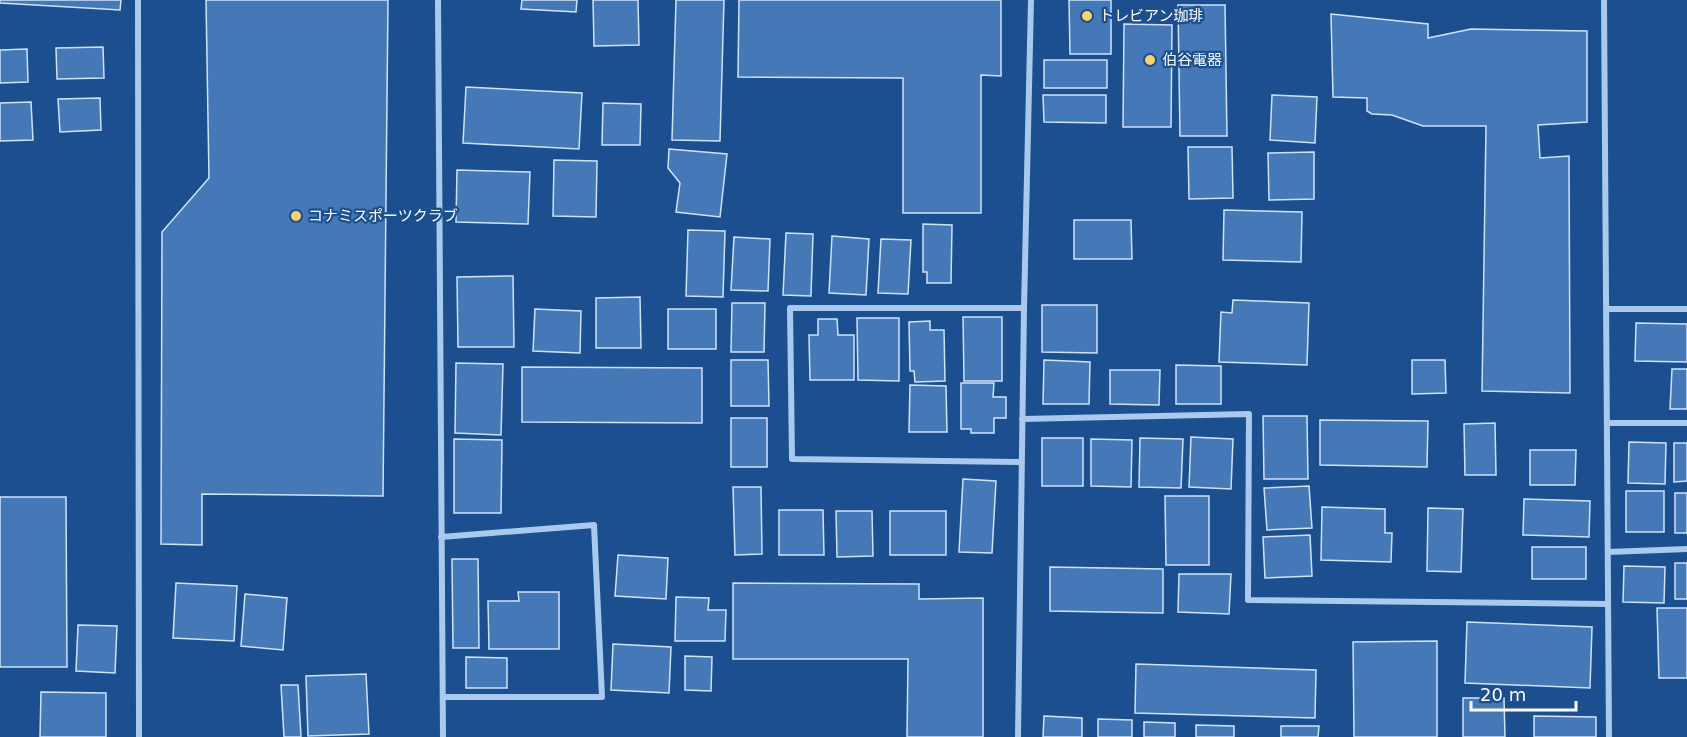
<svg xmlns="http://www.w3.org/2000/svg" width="1687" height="737" font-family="'DejaVu Sans','Noto Sans JP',sans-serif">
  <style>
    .building { fill: #4478b7; stroke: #cfe3fa; stroke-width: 1.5 }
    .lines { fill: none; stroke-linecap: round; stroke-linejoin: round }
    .minor { stroke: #a9c9ee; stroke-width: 6 }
    .poi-dot { fill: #ffd166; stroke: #1b4f8f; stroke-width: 2 }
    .labels { text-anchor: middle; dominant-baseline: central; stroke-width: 4.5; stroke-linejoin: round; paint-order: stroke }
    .poi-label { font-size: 15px; fill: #fff; stroke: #1b4f8f; text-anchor: start }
  </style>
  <rect width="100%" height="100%" fill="#1b4f8f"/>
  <path class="building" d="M 0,0 L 121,0 L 120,10 L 0,3 Z
    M 206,0 L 388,0 L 383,496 L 202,494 L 202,545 L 161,544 L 162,232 L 209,178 Z
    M 522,0 L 577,0 L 576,12 L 521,9 Z
    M 593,0 L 638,0 L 639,45 L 594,46 Z
    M 676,0 L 724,0 L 720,141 L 672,140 Z
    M 739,0 L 1001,0 L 1001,76 L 981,75 L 981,213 L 903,213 L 903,78 L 738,77 Z
    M 1069,0 L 1111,0 L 1111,54 L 1070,54 Z
    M 1178,5 L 1225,5 L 1227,136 L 1180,136 Z
    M 1331,14 L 1428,24 L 1428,38 L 1471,29 L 1587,31 L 1587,122 L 1538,125 L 1540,158 L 1569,156 L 1570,393 L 1482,391 L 1486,126 L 1423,126 L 1392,115 L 1372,114 L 1367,111 L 1367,98 L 1333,97 Z
    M 1124,24 L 1172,25 L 1171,127 L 1123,127 Z
    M 103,47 L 104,78 L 57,79 L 56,48 Z
    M 27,49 L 28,82 L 0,83 L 0,50 Z
    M 1044,60 L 1107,60 L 1107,88 L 1044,88 Z
    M 466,87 L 582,93 L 579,149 L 463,143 Z
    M 1043,95 L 1106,95 L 1106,123 L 1044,122 Z
    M 1272,95 L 1317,97 L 1315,143 L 1270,140 Z
    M 100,98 L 101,130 L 60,132 L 58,99 Z
    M 31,102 L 33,140 L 0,141 L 0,103 Z
    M 603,103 L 641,104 L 640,145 L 602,145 Z
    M 1188,147 L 1232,147 L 1233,198 L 1189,199 Z
    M 669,149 L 727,154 L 720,217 L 676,212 L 680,183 L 668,168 Z
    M 1314,152 L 1314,199 L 1269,200 L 1268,153 Z
    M 554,160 L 597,161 L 596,217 L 553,216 Z
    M 457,170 L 530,172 L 528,224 L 456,222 Z
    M 1224,210 L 1302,212 L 1301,262 L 1223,260 Z
    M 1074,220 L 1131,220 L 1132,259 L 1074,259 Z
    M 923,224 L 952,225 L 951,283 L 927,283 L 927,272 L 923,272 Z
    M 688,230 L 725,231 L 723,297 L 686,296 Z
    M 786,233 L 813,234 L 811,296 L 783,295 Z
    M 832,236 L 869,239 L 866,295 L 829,293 Z
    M 734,237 L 770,239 L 768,291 L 731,290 Z
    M 881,239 L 911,240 L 908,294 L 878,293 Z
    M 513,276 L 514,347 L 458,347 L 457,277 Z
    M 640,297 L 641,348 L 596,348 L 596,298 Z
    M 1233,300 L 1309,303 L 1307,365 L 1219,362 L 1221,312 L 1232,313 Z
    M 732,303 L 765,303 L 764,352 L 731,352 Z
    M 1042,305 L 1097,305 L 1097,353 L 1042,352 Z
    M 535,309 L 581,311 L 580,353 L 533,351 Z
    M 668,309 L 716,309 L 716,349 L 668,349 Z
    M 963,317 L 1002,317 L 1002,381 L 964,381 Z
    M 857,318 L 899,318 L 899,381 L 858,380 Z
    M 818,319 L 837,319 L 838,335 L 854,335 L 854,380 L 810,380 L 809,335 L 818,335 Z
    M 930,321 L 930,330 L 944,330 L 945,381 L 915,382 L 914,371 L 910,371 L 909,322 Z
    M 1636,323 L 1687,324 L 1687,362 L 1635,361 Z
    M 731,360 L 768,360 L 769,406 L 731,406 Z
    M 1044,360 L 1090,362 L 1089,404 L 1043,404 Z
    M 1412,360 L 1445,360 L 1446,393 L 1412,394 Z
    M 456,363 L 503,364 L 501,435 L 455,433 Z
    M 1176,365 L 1221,366 L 1221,404 L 1176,404 Z
    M 522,367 L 702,368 L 702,423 L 522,422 Z
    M 1672,369 L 1687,369 L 1687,409 L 1670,409 Z
    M 1110,370 L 1160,370 L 1159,405 L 1110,404 Z
    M 961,383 L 994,383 L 993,397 L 1006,397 L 1006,418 L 994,418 L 994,433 L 971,433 L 971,429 L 961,429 Z
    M 910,385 L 946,386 L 947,432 L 909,432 Z
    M 1263,416 L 1307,416 L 1308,479 L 1264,479 Z
    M 731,418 L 767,418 L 767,467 L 731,467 Z
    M 1320,420 L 1428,421 L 1427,467 L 1320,465 Z
    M 1495,423 L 1496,475 L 1465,475 L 1464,424 Z
    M 1191,437 L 1233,439 L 1231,489 L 1189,487 Z
    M 1042,438 L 1083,438 L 1083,486 L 1042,486 Z
    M 1140,438 L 1183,439 L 1181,488 L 1139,487 Z
    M 454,439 L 502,440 L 501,513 L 454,513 Z
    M 1091,439 L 1132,440 L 1131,487 L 1091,486 Z
    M 1629,442 L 1666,443 L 1665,484 L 1628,483 Z
    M 1674,443 L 1687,443 L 1687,481 L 1674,482 Z
    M 1530,450 L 1576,450 L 1575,485 L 1530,485 Z
    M 963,479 L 996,481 L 992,553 L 959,552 Z
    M 1309,486 L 1312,528 L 1267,530 L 1264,488 Z
    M 733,487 L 761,487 L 762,554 L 735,555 Z
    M 1626,491 L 1664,491 L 1664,532 L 1626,532 Z
    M 1675,493 L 1687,493 L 1687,533 L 1675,533 Z
    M 1165,496 L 1209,496 L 1209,565 L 1166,565 Z
    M 0,497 L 66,497 L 67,667 L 0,667 Z
    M 1524,499 L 1590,501 L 1589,537 L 1523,535 Z
    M 1322,507 L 1385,509 L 1385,533 L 1392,533 L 1391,562 L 1321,560 Z
    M 1428,508 L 1463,509 L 1461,572 L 1427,571 Z
    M 779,510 L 823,510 L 824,555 L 779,555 Z
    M 836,511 L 872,511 L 873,556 L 837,557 Z
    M 890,511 L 946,511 L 946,555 L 890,555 Z
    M 1310,535 L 1312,576 L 1265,578 L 1263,537 Z
    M 1532,547 L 1586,547 L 1586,579 L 1532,579 Z
    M 618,555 L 668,558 L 666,599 L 615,596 Z
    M 452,559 L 478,559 L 479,648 L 453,648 Z
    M 1675,563 L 1687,563 L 1687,599 L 1675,599 Z
    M 1624,566 L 1665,567 L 1664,603 L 1623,602 Z
    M 1050,567 L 1163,569 L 1163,613 L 1050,611 Z
    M 1179,574 L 1231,574 L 1229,614 L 1178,612 Z
    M 176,583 L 237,586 L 234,641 L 173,638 Z
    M 733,583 L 919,584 L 919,599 L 983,598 L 983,737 L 907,737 L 908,659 L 733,659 Z
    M 518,592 L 559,592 L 559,649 L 489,649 L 488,601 L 519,601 Z
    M 245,594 L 287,598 L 283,650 L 241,646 Z
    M 676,597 L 709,598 L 708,610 L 726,610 L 725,641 L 675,641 Z
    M 1657,608 L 1687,608 L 1687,678 L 1659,678 Z
    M 1467,622 L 1592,627 L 1590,688 L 1465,683 Z
    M 78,625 L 117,626 L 115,673 L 76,671 Z
    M 1437,641 L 1437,737 L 1354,737 L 1353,642 Z
    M 613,644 L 671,647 L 669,693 L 611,690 Z
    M 685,656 L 712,657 L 711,691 L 685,690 Z
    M 466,657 L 507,658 L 507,688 L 466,688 Z
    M 1136,664 L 1316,670 L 1315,718 L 1135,713 Z
    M 366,674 L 369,734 L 308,736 L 306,676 Z
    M 281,685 L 298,685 L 301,737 L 284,737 Z
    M 41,692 L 106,693 L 106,737 L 40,737 Z
    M 1463,698 L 1504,698 L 1505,737 L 1463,737 Z
    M 1044,716 L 1082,718 L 1082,737 L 1043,737 Z
    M 1534,716 L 1596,717 L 1596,737 L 1534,737 Z
    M 1098,719 L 1132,720 L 1132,737 L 1098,737 Z
    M 1144,722 L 1175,723 L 1175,737 L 1144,737 Z
    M 1196,725 L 1234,726 L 1234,737 L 1196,737 Z
    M 1281,726 L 1319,726 L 1318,737 L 1281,737 Z"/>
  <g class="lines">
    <path class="minor" d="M 138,0 L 139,737
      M 438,0 L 443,737
      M 1604,0 L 1609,737
      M 1606,309 L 1687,309
      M 1022,419 L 1249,414 L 1248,600 L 1608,604
      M 1607,423 L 1687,423
      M 1021,462 L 792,459 L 790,308 L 1024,308
      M 441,537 L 594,525 L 602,697 L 443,697
      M 1608,552 L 1687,549
      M 1018,737 L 1024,308 L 1031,0"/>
  </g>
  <g class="poi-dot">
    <circle cx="1087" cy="16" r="6"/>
    <circle cx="1150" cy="60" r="6"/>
    <circle cx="296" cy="216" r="6"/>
  </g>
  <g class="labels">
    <g class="poi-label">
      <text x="1099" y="16">トレビアン珈琲</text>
      <text x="1162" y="60">伯谷電器</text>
      <text x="308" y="216">コナミスポーツクラブ</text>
    </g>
  </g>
  <path d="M1471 701v9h105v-9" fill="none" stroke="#ffffff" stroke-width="3"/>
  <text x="1480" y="701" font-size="18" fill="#ffffff" stroke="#1b4f8f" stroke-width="4.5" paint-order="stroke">20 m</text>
</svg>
